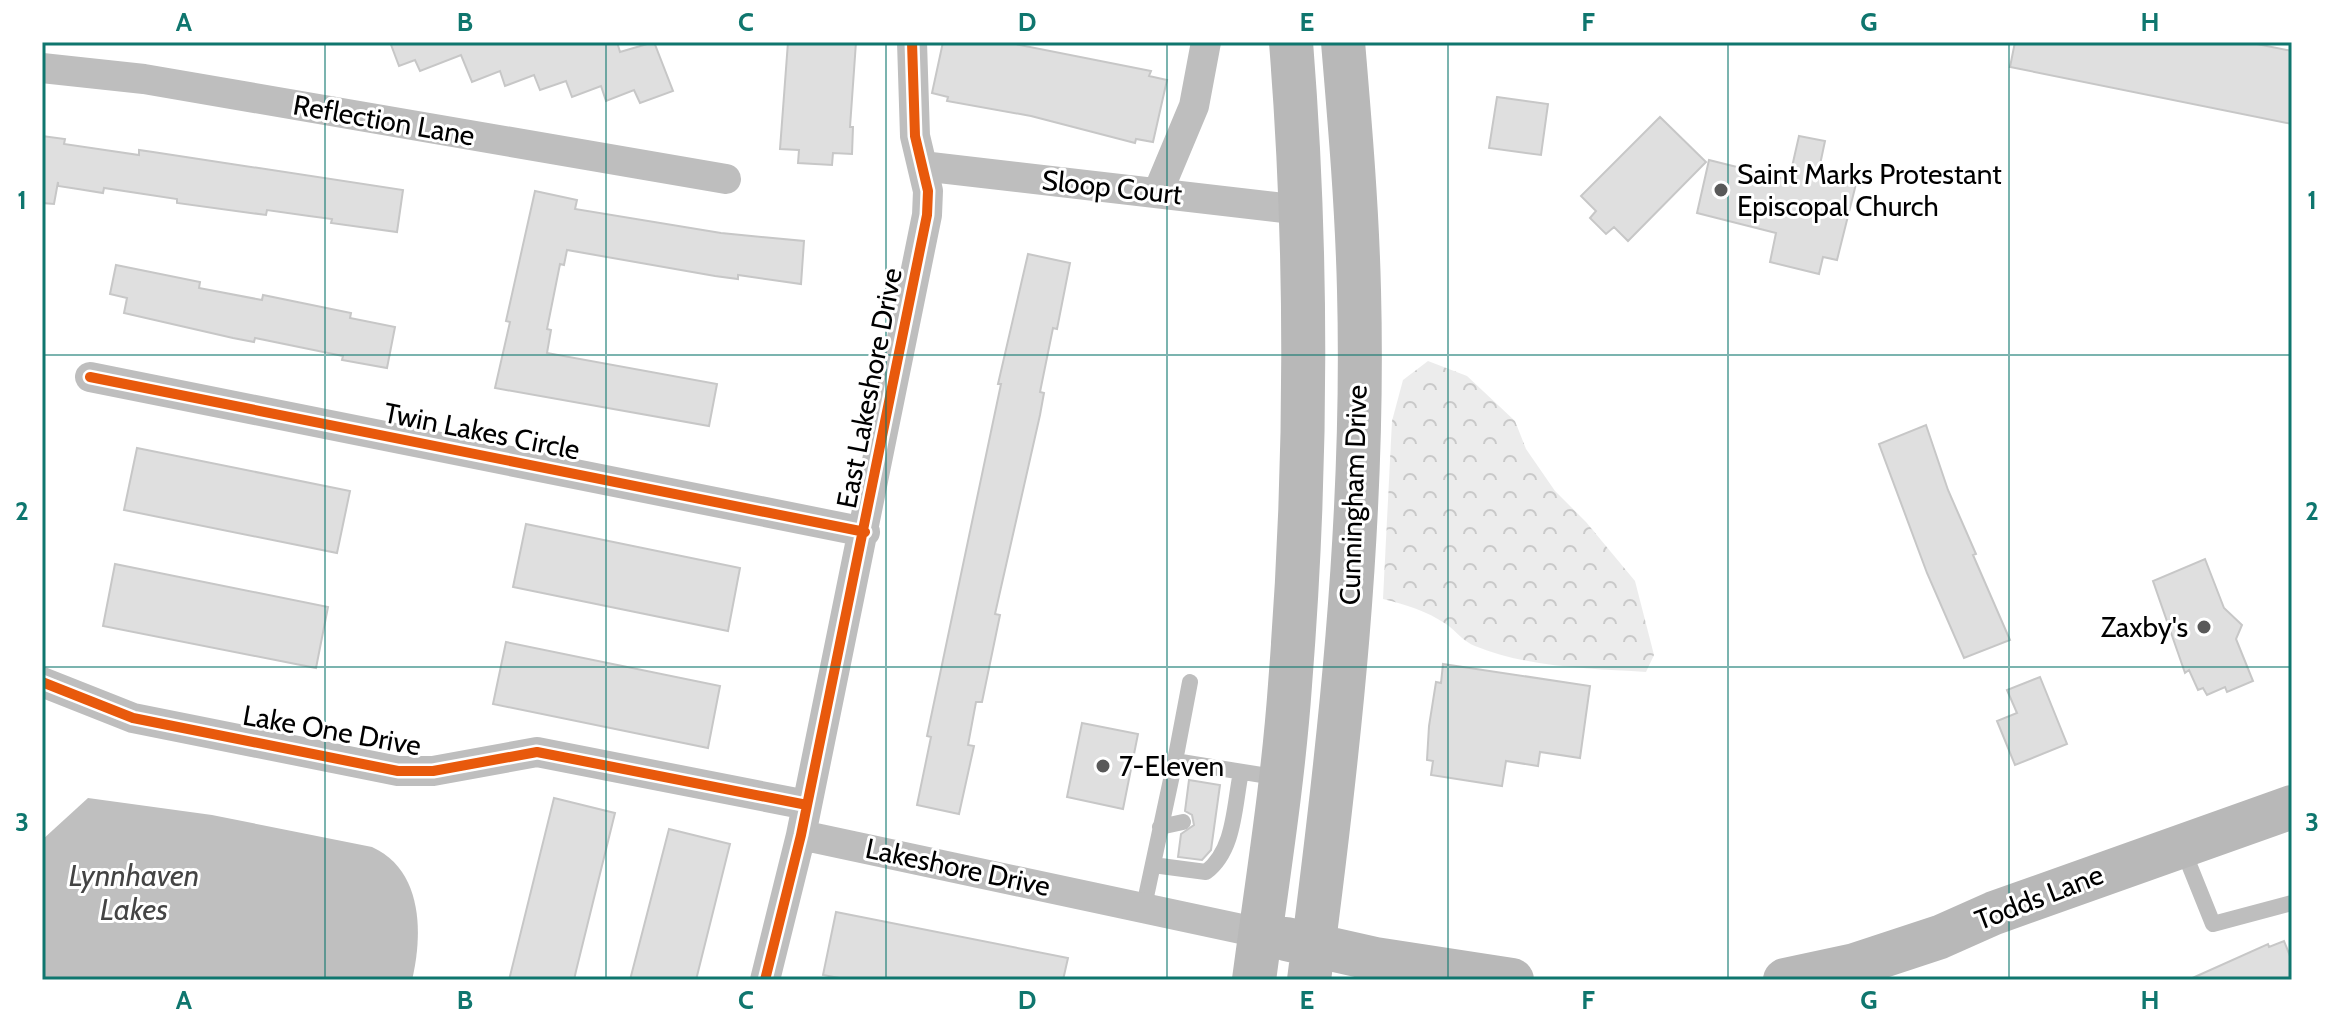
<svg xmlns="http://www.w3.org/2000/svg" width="2334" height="1022" font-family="Cabin,sans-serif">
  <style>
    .forest { fill: url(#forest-crowns) }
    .water { fill: #bfbfbf }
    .building { fill: #dfdfdf; stroke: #c7c7c7; stroke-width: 2 }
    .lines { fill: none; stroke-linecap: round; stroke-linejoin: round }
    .lane { stroke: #bebebe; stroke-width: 16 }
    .street { stroke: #bebebe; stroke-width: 30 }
    .secondary { stroke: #b8b8b8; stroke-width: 44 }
    .cycleway-casing { stroke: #fff; stroke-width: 15 }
    .cycleway { stroke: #e8590c; stroke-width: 10 }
    .grid { fill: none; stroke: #0f766e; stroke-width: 2; stroke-opacity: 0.55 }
    .poi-dot { fill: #595959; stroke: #fff; stroke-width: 3 }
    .labels { text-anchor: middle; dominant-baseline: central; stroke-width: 6; stroke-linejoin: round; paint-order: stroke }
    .street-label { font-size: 28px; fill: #000; stroke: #fff }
    .poi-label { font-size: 28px; fill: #000; stroke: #fff; text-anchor: start }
    .water-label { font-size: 30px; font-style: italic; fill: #444; stroke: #fff }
    .neatline { fill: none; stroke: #0f766e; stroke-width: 3 }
    .grid-label { font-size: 26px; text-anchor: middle; font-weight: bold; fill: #0f766e }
  </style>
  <defs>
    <pattern id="forest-crowns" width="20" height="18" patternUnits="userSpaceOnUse" patternTransform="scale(2)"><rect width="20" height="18" fill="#ececec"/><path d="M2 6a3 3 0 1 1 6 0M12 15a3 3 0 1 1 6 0" fill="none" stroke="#c9c9c9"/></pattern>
  </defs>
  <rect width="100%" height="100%" fill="#fff"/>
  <path class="forest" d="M 1428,361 L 1467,376 L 1515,421 L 1526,449 L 1555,491 L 1586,522 L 1635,581 L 1654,655 L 1646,672 C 1592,669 1525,667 1475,646 C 1464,642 1456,631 1446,624 C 1427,611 1404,604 1383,599 L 1392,421 L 1403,380 Z"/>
  <path class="water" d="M 88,798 L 212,815 L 372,847 C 423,870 423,934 412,980 L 42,980 L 42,840 Z"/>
  <path class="building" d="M 390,42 L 617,42 L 620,52 L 654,42 L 673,91 L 640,103 L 634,90 L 606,101 L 601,86 L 572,97 L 566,81 L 540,90 L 534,75 L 505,86 L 500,71 L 472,82 L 461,55 L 420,71 L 415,60 L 399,66 Z
    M 788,42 L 856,42 L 850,127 L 853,127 L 852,154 L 833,153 L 832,165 L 798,163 L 799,150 L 780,149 Z
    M 943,42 L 1005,42 L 1151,71 L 1149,76 L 1167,80 L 1153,142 L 1136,139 L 1135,143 L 1031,116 L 947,101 L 948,97 L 932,93 Z
    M 2015,42 L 2247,42 L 2292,51 L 2292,124 L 2010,67 Z
    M 1497,97 L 1548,104 L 1541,155 L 1489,148 Z
    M 1660,117 L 1706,162 L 1628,241 L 1614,227 L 1606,234 L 1590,218 L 1596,211 L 1581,196 Z
    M 42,136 L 65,139 L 64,144 L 139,155 L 139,150 L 153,152 L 403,190 L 397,232 L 331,223 L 332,219 L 309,216 L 267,210 L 266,215 L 177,203 L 177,199 L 104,188 L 103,193 L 78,189 L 58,186 L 58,182 L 54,204 L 42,203 Z
    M 1799,136 L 1825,141 L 1818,174 L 1856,184 L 1837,260 L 1823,257 L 1819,274 L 1770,262 L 1776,233 L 1697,213 L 1709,160 L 1789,180 Z
    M 535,191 L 577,200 L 575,209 L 721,233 L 804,241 L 801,284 L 738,275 L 738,279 L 715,276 L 567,250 L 564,265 L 560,264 L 547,329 L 551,330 L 547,353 L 717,384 L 709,426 L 495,388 L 510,322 L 506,321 Z
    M 1028,254 L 1070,263 L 1057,329 L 1053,328 L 1040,392 L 1044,393 L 1040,415 L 995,614 L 1000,615 L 982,702 L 976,702 L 968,745 L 974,746 L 959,814 L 917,805 L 931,737 L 927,736 L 1001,384 L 998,384 Z
    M 116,265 L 200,282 L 199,288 L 262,300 L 263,295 L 351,313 L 350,318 L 395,327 L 387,368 L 342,360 L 343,356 L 255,338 L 254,342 L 233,338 L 124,313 L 127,298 L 110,294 Z
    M 1926,425 L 1948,490 L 1976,554 L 1973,555 L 2010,640 L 1964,658 L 1927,573 L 1879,444 Z
    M 137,448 L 350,491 L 337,553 L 124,510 Z
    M 526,524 L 740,568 L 728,631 L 513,587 Z
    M 2205,559 L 2224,608 L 2242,625 L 2236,639 L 2253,681 L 2227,692 L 2225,687 L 2207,695 L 2203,688 L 2198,690 L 2189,670 L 2185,673 L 2153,581 Z
    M 115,564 L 328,607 L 316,668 L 103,626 Z
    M 506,642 L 720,686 L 708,748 L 493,704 Z
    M 1443,664 L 1590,686 L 1580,758 L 1540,752 L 1538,766 L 1506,761 L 1502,786 L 1431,775 L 1433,761 L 1427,760 L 1429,726 L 1436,682 L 1441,683 Z
    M 2040,677 L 2067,744 L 2015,765 L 1997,721 L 2017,713 L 2007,690 Z
    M 1082,723 L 1138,734 L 1123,809 L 1067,797 Z
    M 1189,780 L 1220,785 L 1211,850 L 1202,860 L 1178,857 L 1181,834 L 1194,825 L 1192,815 L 1185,811 Z
    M 554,798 L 615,813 L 576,971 L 574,980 L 509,980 Z
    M 669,829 L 730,844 L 696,980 L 630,980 Z
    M 836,912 L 1068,958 L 1063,980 L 850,980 L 823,975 Z
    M 2284,941 L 2292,961 L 2292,980 L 2188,980 L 2268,944 L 2269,947 Z"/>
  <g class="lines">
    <path class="lane" d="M 1175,761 L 1190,682
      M 1160,827 L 1183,822
      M 2182,847 L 2213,924 L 2292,903
      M 1153,865 L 1206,872 C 1235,850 1234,806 1241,772
      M 1144,906 L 1175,761 L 1280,778"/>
    <path class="street" d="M 42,68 L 144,79 L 726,179
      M 922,166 L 1301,210
      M 1158,192 L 1194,106 L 1206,42
      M 90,377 L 865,532
      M 42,682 L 133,718 L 398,771 L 433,771 L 537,752 L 807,805
      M 801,835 L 1260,933
      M 765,980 L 801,835 L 927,215 L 928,191 L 915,136 L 912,42"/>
    <path class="secondary" d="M 1286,939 L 1375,959 L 1512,980
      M 1254,980 C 1267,882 1283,784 1290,685 C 1307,471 1308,256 1291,42
      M 1309,980 C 1339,752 1365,521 1359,290 C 1357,207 1350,125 1343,42
      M 1785,980 L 1855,965 L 1940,937 L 1994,913 L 2292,807"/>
    <g class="cycleway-casing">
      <path id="cycleway" d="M 90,377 L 865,532
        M 42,682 L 133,718 L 398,771 L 433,771 L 537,752 L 807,805
        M 765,980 L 801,835 L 927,215 L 928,191 L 915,136 L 912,42"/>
    </g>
    <use href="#cycleway" class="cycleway"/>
  </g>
  <path class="grid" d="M 325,42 L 325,980M 606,42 L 606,980M 886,42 L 886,980M 1167,42 L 1167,980M 1448,42 L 1448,980M 1728,42 L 1728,980M 2009,42 L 2009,980M 42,355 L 2292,355M 42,667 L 2292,667"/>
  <g class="poi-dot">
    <circle cx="1721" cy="190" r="8"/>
    <circle cx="2204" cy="627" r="8"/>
    <circle cx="1103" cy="766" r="8"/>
  </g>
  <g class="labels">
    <g class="street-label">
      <text transform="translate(384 120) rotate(10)">Reflection Lane</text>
      <text transform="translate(1112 187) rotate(6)">Sloop Court</text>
      <text transform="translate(869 388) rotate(-79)">East Lakeshore Drive</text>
      <text transform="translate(482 431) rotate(11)">Twin Lakes Circle</text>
      <text transform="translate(1353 495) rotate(-88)">Cunningham Drive</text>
      <text transform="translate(332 730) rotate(10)">Lake One Drive</text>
      <text transform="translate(958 867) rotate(12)">Lakeshore Drive</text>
      <text transform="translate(2039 897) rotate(-21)">Todds Lane</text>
    </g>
    <g class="poi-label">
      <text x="1737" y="174">Saint Marks Protestant<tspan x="1737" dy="32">Episcopal Church</tspan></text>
      <text x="2188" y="627" text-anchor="end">Zaxby's</text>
      <text x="1119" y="766">7-Eleven</text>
    </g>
    <g class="water-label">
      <text x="134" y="875">Lynnhaven<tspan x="134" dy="34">Lakes</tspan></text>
    </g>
  </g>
  <rect width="2334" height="1022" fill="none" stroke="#ffffff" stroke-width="88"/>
  <rect x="44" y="44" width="2246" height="934" class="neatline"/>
  <g class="grid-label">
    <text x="184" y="31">A</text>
    <text x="465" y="31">B</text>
    <text x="746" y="31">C</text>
    <text x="1027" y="31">D</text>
    <text x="1307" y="31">E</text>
    <text x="1588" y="31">F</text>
    <text x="1869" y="31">G</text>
    <text x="2150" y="31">H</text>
    <text x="22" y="209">1</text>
    <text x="2312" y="209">1</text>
    <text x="22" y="520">2</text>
    <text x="2312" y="520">2</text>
    <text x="22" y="831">3</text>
    <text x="2312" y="831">3</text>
    <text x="184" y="1009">A</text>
    <text x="465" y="1009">B</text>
    <text x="746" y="1009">C</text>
    <text x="1027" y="1009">D</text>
    <text x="1307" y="1009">E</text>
    <text x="1588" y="1009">F</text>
    <text x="1869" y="1009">G</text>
    <text x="2150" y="1009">H</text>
  </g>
</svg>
